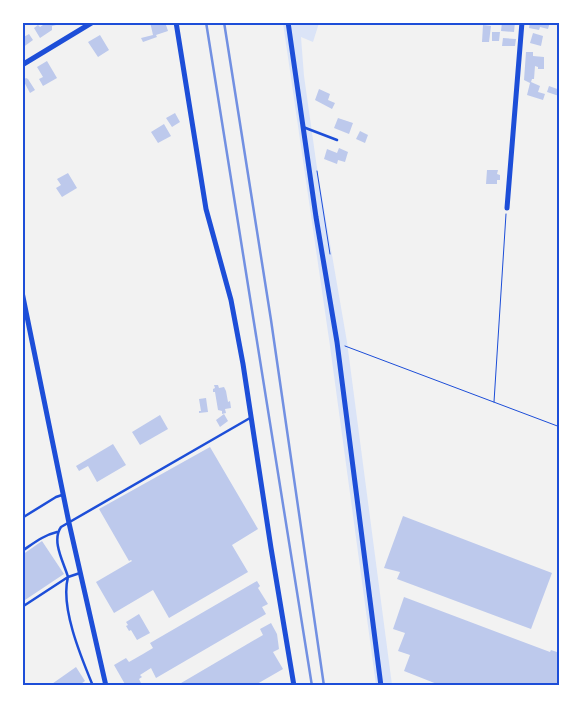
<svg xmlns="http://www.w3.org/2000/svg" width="582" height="708" font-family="Rubik,sans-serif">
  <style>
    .green { fill: #dbe4f7 }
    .building { fill: #bdc9ec }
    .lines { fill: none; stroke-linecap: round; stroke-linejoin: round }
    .path { stroke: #1d4ed8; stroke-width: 1 }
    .service { stroke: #1d4ed8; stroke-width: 2.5 }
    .minor { stroke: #1d4ed8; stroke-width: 5 }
    .rail { stroke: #7290e2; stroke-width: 2.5 }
    .neatline { fill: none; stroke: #1d4ed8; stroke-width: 2 }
  </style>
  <rect width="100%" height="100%" fill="#f2f2f2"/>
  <path class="green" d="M 283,23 L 319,23 L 313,42 L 301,37 L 304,76 L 317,168 L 347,342 L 392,685 L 376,685 L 330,346 Z"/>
  <path class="building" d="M 42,22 L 56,22 L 56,25 L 52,26 L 52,30 L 40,38 L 34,28 L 38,25 L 40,27 L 43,25 Z
    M 150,22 L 165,22 L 168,31 L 156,35 L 157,37 L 143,42 L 141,38 L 153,35 Z
    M 502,22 L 515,22 L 514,32 L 501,31 Z
    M 530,22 L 550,22 L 548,29 L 540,27 L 539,30 L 529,28 Z
    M 483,25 L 491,26 L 489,42 L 482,42 Z
    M 492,32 L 500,32 L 499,41 L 492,41 Z
    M 533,33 L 543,36 L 541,46 L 530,43 Z
    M 29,34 L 33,40 L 22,48 L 22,38 Z
    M 100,35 L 109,50 L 98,57 L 88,42 Z
    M 503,38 L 516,39 L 515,46 L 502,46 Z
    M 526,52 L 533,52 L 533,56 L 544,57 L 544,69 L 538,69 L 538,67 L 535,66 L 534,79 L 532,79 L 531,82 L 540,86 L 538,92 L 545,94 L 543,100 L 527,95 L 530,83 L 524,80 Z
    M 47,61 L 57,78 L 43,86 L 39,79 L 43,77 L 37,67 Z
    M 26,78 L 28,79 L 35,90 L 30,93 L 23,80 Z
    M 549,86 L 560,90 L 559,96 L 547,92 Z
    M 319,89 L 330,94 L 328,100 L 335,103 L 332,109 L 315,100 Z
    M 175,113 L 180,122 L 172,127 L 166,118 Z
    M 338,118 L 353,123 L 349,134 L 334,128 Z
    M 164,124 L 171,136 L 158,143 L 151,132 Z
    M 360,131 L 368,135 L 365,143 L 356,139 Z
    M 339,148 L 348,152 L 345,162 L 338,160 L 337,164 L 324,159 L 327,149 L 337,153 Z
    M 487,170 L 498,170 L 497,174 L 500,175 L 500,180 L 497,180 L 497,184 L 486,184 Z
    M 68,173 L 77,188 L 62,197 L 56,188 L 61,185 L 57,179 Z
    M 214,385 L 218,385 L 219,388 L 224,387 L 226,391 L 228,402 L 230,401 L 231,408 L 225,409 L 226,413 L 222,414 L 222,411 L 218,410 L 215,392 L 213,392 L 213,389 L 215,388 Z
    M 206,398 L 208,412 L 199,413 L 199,411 L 201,411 L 199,399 Z
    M 224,414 L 228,421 L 220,427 L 216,420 Z
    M 160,415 L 168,429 L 140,445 L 132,432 Z
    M 113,444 L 126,465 L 97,482 L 88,466 L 79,471 L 76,466 Z
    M 210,447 L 258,529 L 232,545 L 248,572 L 169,618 L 153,590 L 114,613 L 96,582 L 132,561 L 131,560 L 129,561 L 99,509 Z
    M 403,516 L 552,573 L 531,629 L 397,579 L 400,572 L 384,568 Z
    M 42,541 L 64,574 L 22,602 L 22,555 Z
    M 257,581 L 260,586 L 258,588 L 268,604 L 262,607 L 266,614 L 156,678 L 151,668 L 140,675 L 142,677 L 139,679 L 141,683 L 136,686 L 126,686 L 114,665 L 126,658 L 129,662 L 143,654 L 153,648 L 150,643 Z
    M 404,597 L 550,652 L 551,650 L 560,653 L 560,686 L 442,686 L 404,671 L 410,655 L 398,651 L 405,633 L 393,629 Z
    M 139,614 L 150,633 L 137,640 L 131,630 L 129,631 L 126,626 L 128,625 L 126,622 Z
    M 271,623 L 277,634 L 279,649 L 273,652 L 283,669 L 257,684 L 258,686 L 176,686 L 263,635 L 260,629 Z
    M 76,667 L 85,681 L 78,686 L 49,686 Z"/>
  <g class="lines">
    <path class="path" d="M 317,171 L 330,254
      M 345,346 L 560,427
      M 494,402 L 506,214"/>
    <path class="service" d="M 303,127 L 337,140
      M 22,518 L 56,497 L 62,495
      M 22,551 C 34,543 44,535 57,532
      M 80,573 L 68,577 C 60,607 81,657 93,686
      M 22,607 L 68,577 C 64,563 51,541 61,527 L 250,418
      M 560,618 L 560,621"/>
    <path class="minor" d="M 176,22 L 206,209 L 231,300 L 243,364 L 271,548 L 294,686
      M 288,22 L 316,217 L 337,342 L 381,686
      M 22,65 L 93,22
      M 507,208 L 522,22
      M 22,292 L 69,523 L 106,686"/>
    <path class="rail" d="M 206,22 L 312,686
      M 224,22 L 271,320 L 324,686"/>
  </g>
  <rect width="582" height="708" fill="none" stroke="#ffffff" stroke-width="48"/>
  <rect x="24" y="24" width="534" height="660" class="neatline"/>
</svg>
